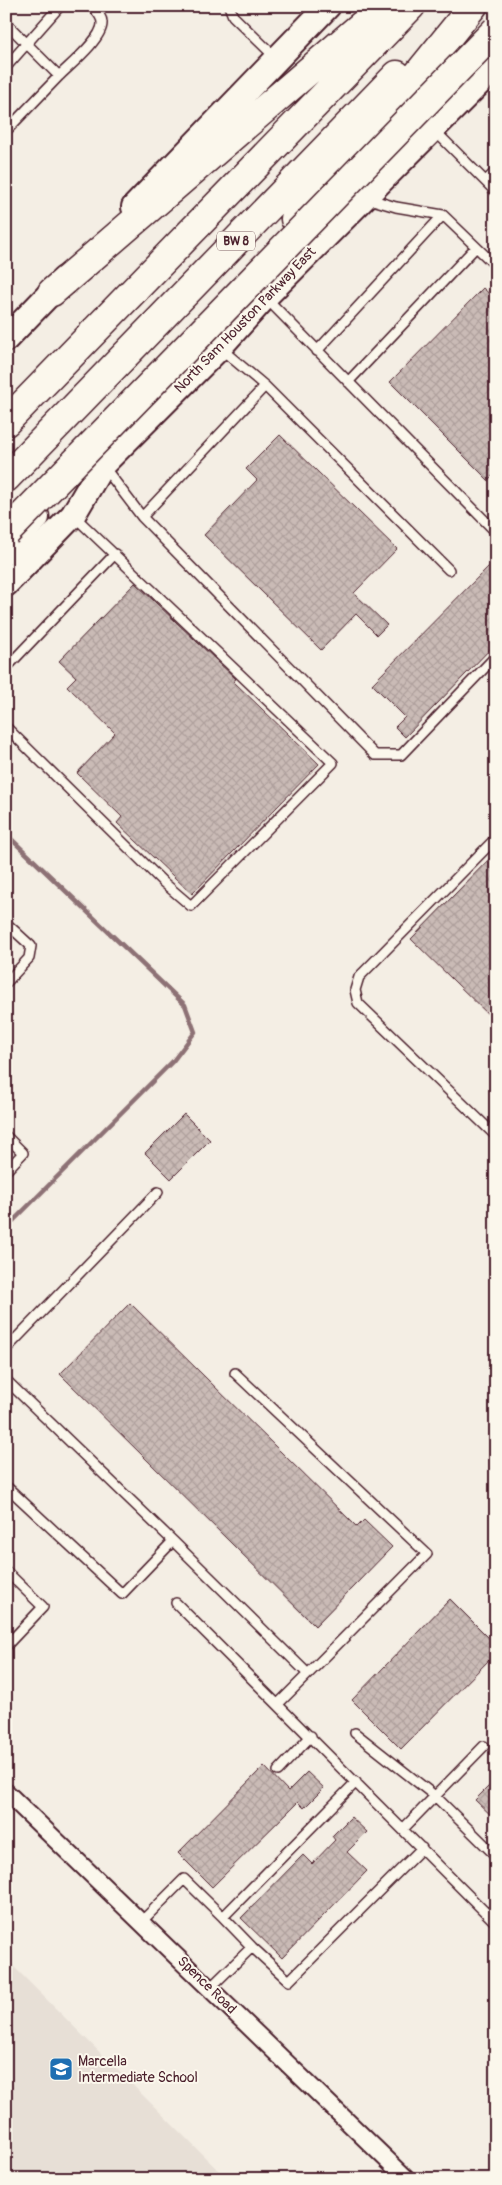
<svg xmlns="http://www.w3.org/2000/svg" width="502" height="2185" font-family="Pangolin,sans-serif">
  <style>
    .built { fill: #e7dfd6 }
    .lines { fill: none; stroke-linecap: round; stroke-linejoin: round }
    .stream { stroke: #8d7174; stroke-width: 4.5 }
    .building { fill: url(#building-cross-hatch); stroke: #4a1f2b }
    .service-casing { stroke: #4a1f2b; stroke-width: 12 }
    .minor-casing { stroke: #4a1f2b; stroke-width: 20 }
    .secondary-casing { stroke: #4a1f2b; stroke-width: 28 }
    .motorway-casing { stroke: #4a1f2b; stroke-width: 31 }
    .service { stroke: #fbf7ec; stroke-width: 9 }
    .minor { stroke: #fbf7ec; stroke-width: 16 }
    .secondary { stroke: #fbf7ec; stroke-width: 24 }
    .motorway { stroke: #fbf7ec; stroke-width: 28 }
    .motorway-bridge-casing { stroke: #4a1f2b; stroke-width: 31; stroke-linecap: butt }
    .motorway-bridge { stroke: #fbf7ec; stroke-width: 28 }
    .labels { text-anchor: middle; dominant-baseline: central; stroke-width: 4; stroke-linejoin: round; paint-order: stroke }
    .shield { fill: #fbf7ec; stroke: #7f6065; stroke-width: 1 }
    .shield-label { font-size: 12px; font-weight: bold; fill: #4a1f2b }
    .street-label { font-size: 14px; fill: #4a1f2b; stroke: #fbf7ec }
    .poi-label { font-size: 14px; fill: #4a1f2b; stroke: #fbf7ec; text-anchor: start }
  </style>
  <defs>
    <pattern id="building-cross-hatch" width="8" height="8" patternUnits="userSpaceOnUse" patternTransform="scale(1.25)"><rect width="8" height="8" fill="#cabbb6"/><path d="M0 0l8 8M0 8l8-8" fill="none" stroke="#afa09d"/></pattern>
  </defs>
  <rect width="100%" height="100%" fill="#f4eee4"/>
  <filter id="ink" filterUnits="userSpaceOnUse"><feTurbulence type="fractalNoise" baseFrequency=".02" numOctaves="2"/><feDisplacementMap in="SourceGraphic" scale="10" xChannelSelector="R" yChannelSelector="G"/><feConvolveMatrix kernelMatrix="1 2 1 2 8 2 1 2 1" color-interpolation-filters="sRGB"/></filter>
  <g filter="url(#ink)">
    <path class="built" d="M 6,1959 L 227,2179 L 6,2179 Z"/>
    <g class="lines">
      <path class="stream" d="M 6,834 L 185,1005 L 195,1032 L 173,1061 L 6,1228"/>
    </g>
    <path class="building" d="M 483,288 L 496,300 L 496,472 L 488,480 L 390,382 Z
      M 280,435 L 397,549 L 354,593 L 387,625 L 377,635 L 356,614 L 321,650 L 204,535 L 257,480 L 246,469 Z
      M 496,559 L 496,643 L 405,737 L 395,727 L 405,717 L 372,684 Z
      M 135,583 L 236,679 L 233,681 L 319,764 L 192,894 L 117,823 L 122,817 L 77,773 L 115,733 L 67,686 L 76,677 L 59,661 Z
      M 496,852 L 496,1022 L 411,939 Z
      M 184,1114 L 210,1140 L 171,1179 L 145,1153 Z
      M 130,1303 L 357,1527 L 364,1520 L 392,1547 L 315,1626 L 60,1374 Z
      M 450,1599 L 496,1645 L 496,1653 L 401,1749 L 352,1700 Z
      M 264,1766 L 288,1791 L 307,1772 L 324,1788 L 304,1808 L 298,1802 L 212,1887 L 178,1853 Z
      M 496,1779 L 496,1820 L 475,1800 Z
      M 351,1817 L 367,1832 L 347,1852 L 367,1871 L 282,1958 L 241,1918 L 303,1855 L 312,1864 L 335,1840 L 332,1836 Z"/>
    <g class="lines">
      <g class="service-casing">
        <path id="service" d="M 229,6 L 233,16 L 277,59
          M 6,23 L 59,76 L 6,131
          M 6,67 L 60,6
          M 59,76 C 70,65 103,38 102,23 C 102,16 96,11 92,6
          M 434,130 L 496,192
          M 486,181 L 496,171
          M 366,198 L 396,207 L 443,215 L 496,266
          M 265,297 L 492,528
          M 220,348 L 265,386 L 449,570
          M 317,351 L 443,215
          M 348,382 L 476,247
          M 104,467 L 142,517 L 375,755 L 401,755 L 496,656
          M 142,517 L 265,386
          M 6,668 L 115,554
          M 6,727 L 163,882 L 191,906 L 333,763 L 73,515
          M 496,838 L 359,977 L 355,990 L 358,1003 L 496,1136
          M 6,923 L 31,946 L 29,958 L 6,983
          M 6,1136 L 23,1153 L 6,1171
          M 6,1349 L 158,1192
          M 6,1380 L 173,1541 L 122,1594 L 6,1486
          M 173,1541 L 308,1674 L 427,1554 L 235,1373
          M 6,1571 L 43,1607 L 6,1646
          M 176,1603 L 496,1923
          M 278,1704 L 308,1674
          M 355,1733 L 435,1796 L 496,1856
          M 278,1771 L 311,1736
          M 403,1829 L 484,1746
          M 488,1915 L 496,1907
          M 141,1922 L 184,1879 L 223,1917
          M 252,1947 L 223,1917 L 356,1782
          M 210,1988 L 252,1947 L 289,1981 L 422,1848"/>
      </g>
      <g class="minor-casing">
        <path id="minor" d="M 6,1792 L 407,2179"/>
      </g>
      <g class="secondary-casing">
        <path id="secondary" d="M 134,207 L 328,6
          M 6,339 L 64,279
          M 6,584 L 73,515 L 103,464 L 219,348 L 265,297 L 496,66"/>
      </g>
      <g class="motorway-casing">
        <path id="motorway" d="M 295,219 L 371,132 L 473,6
          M 52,292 L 384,6
          M 6,422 L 411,6
          M 6,478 L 397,75
          M 6,550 L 35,517"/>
      </g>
      <use href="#service" class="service"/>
      <use href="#minor" class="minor"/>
      <use href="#secondary" class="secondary"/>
      <use href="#motorway" class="motorway"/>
      <g class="motorway-bridge-casing">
        <path id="motorway-bridge" d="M 6,533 L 496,30"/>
      </g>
      <use href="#motorway-bridge" class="motorway-bridge"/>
    </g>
  </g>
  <defs>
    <g id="school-square" transform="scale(1.25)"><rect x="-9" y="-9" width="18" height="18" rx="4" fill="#1f6fb2" stroke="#fbf7ec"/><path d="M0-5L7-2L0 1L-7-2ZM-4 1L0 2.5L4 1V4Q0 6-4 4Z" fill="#fff"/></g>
  </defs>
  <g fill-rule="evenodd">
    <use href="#school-square" x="61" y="2069"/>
  </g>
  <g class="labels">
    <rect class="shield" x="217" y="231.5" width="38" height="19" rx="4"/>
    <g class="shield-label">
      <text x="236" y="241">BW 8</text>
    </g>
    <g class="street-label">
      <text transform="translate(245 320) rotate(-46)">North Sam Houston Parkway East</text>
      <text transform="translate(207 1985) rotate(44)">Spence Road</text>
    </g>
    <g class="poi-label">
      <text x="78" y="2061">Marcella<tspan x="78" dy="16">Intermediate School</tspan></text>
    </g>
  </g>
  <rect width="502" height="2185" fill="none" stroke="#fbf7ec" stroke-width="25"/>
  <rect x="12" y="12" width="477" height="2160" fill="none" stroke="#4a1f2b" stroke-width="2" filter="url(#ink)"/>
</svg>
